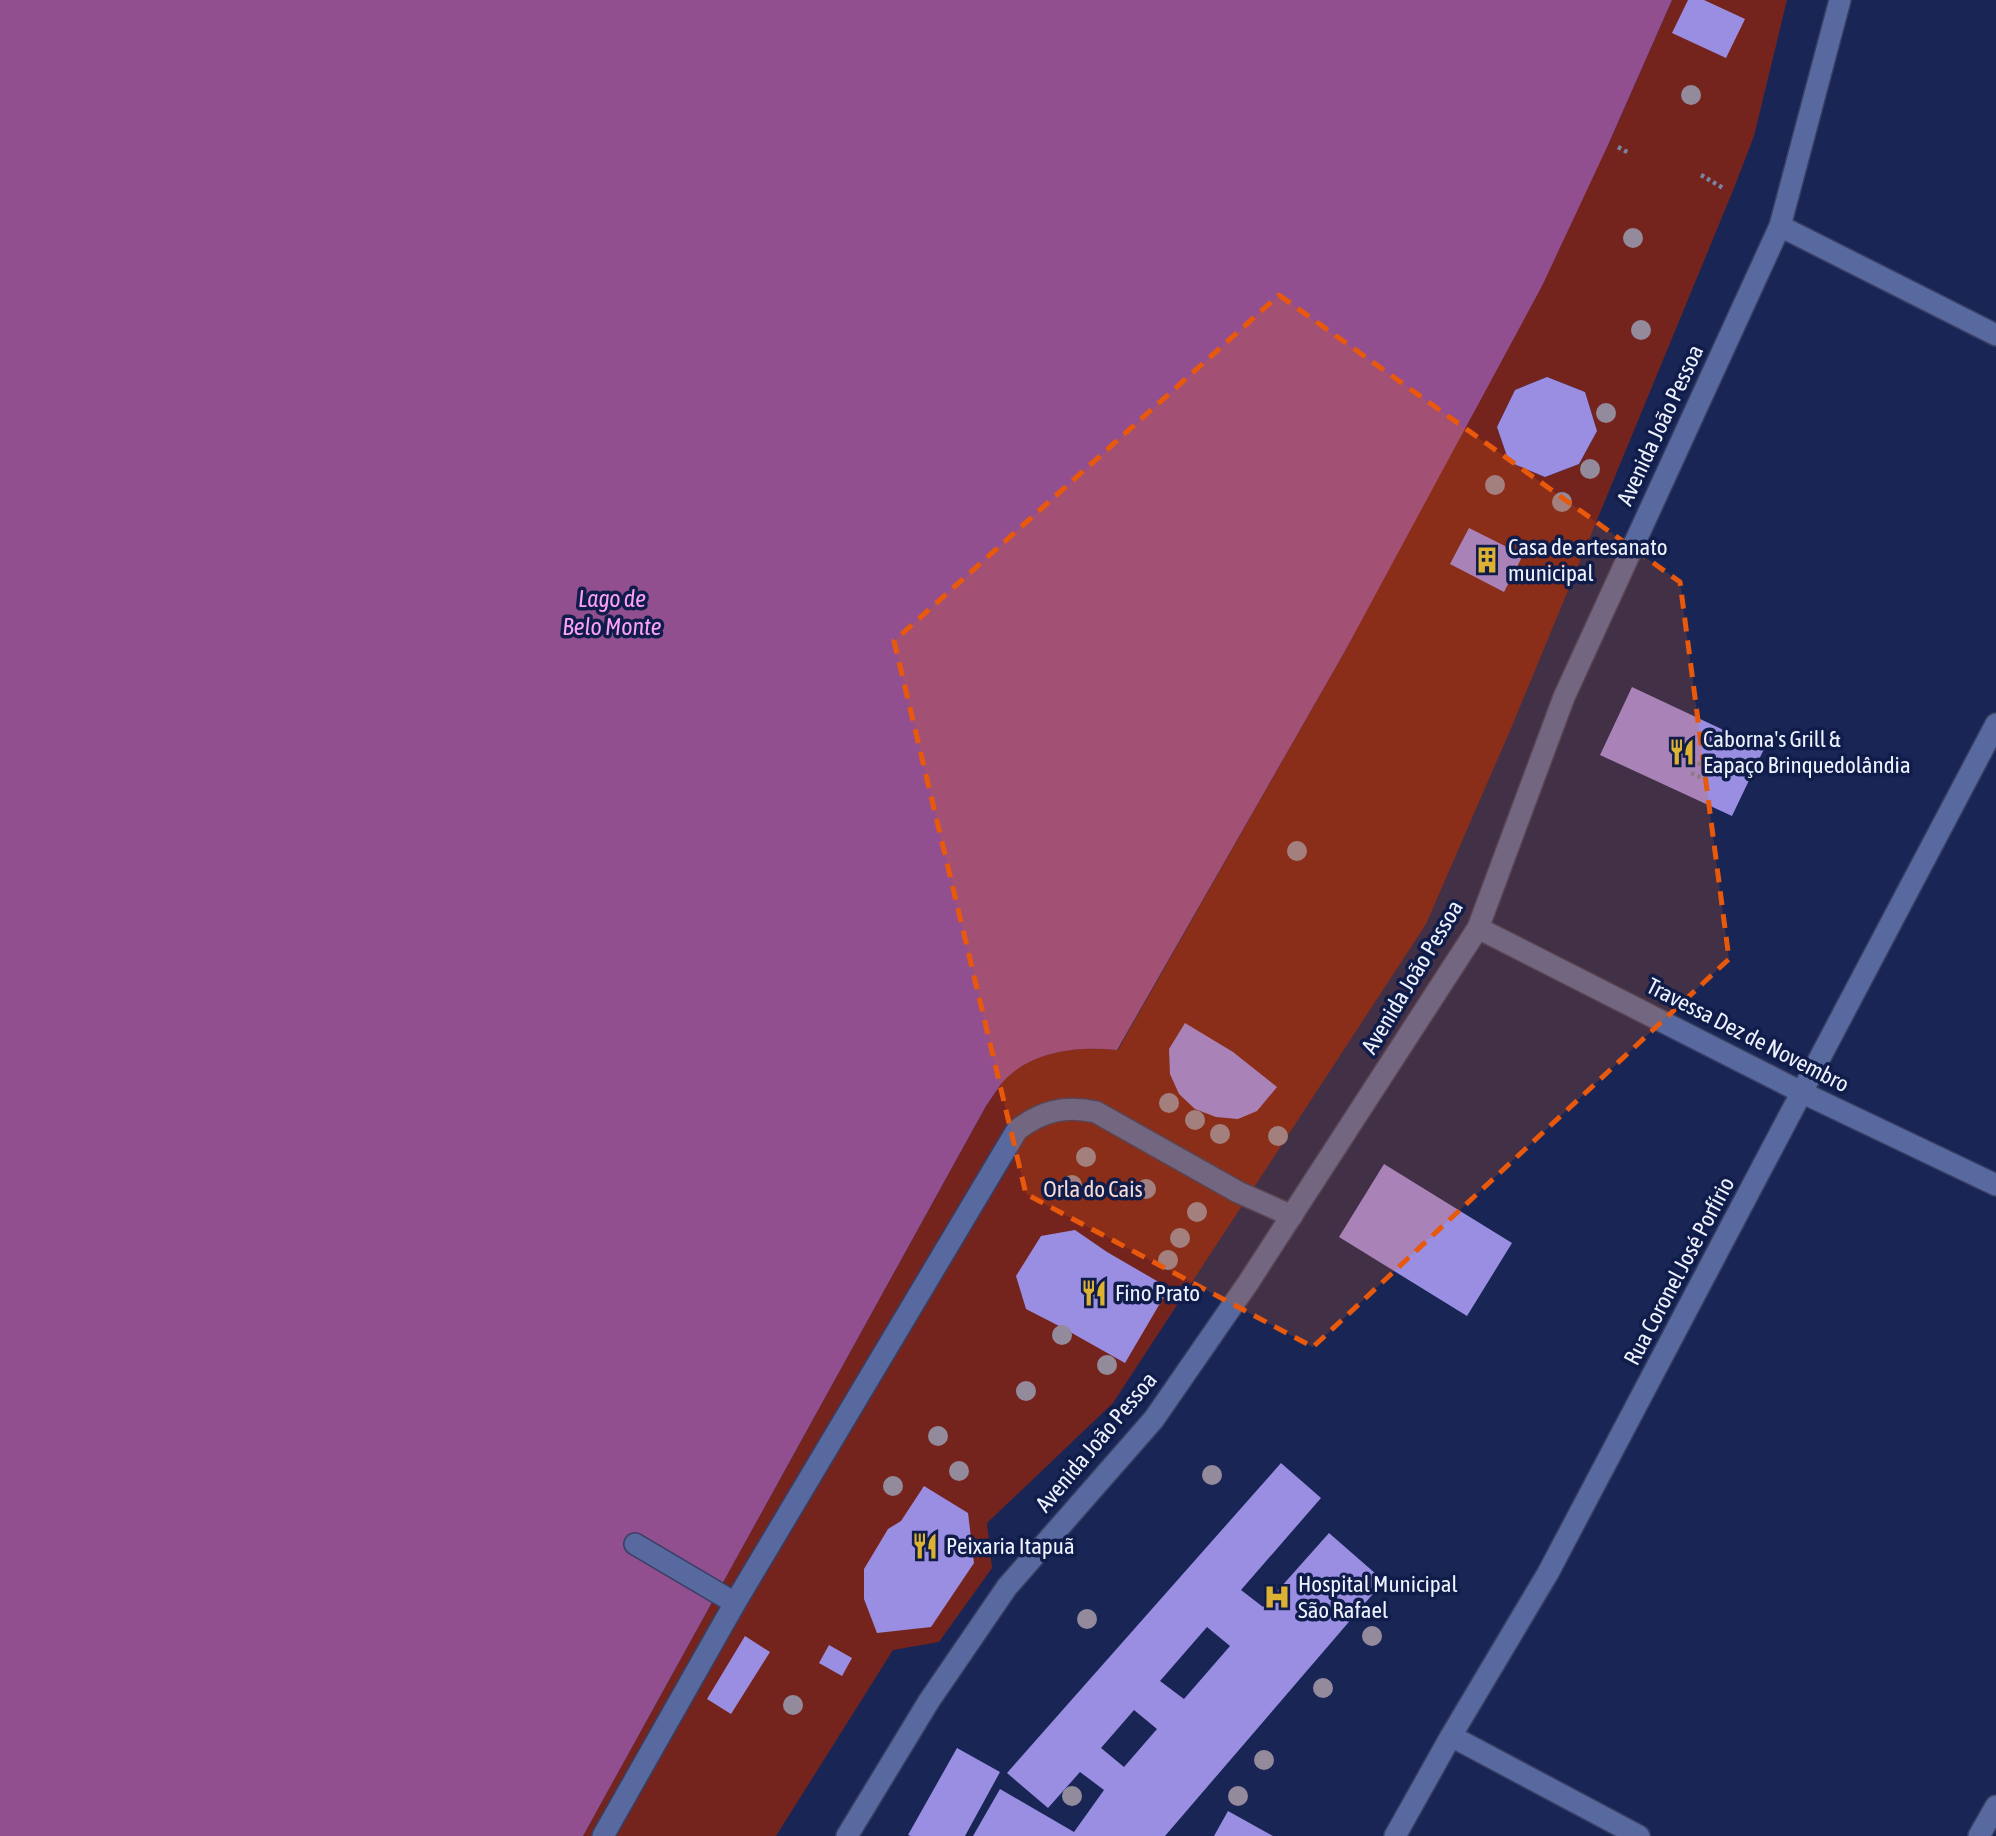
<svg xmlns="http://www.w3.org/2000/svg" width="1996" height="1836" font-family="'Asap Condensed',sans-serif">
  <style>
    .green { fill: #75241d; fill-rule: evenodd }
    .water { fill: #924f8f }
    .building { fill: #9a8ee3; fill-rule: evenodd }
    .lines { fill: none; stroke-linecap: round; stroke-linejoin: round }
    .minor-casing { stroke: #393f64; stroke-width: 24 }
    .path { stroke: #7b84a3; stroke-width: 4.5; stroke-dasharray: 3.5 3.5; stroke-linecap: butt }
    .minor { stroke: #57699e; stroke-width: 21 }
    .tree { fill: #938a9c }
    .marked { fill: #e8590c; fill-opacity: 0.2; stroke: #e8590c; stroke-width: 5; stroke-dasharray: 14 9; stroke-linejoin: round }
    .labels { text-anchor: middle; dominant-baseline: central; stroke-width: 7; stroke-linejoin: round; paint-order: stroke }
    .street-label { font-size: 23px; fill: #edf2fe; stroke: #101c49 }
    .poi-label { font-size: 23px; fill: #edf2fe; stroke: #101c49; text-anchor: start }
    .park-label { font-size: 23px; fill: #f6dbd6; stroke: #101c49 }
    .water-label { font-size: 24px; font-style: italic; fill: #fda1f8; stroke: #101c49 }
  </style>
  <rect width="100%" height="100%" fill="#192655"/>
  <path class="green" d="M 1672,0 L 1787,0 L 1754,136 L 1734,188 L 1512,726 L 1426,924 L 1113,1403 L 987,1523 L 992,1568 L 939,1642 L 893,1650 L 776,1836 L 583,1836 L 986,1106 C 991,1099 996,1091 1001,1084 C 1030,1050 1077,1046 1118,1050 L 1345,651 L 1608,145 ZM 1547,377 L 1585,392 L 1597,431 L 1579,464 L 1545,477 L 1509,462 L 1497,427 L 1515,390 Z"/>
  <path class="water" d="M 0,0 L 1672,0 L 1608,145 L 1542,286 L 1345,651 L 1117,1050 C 1077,1046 1029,1051 1001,1084 C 996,1091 991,1099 986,1106 L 583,1836 L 0,1836 Z"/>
  <path class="building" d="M 1688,0 L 1704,0 L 1745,19 L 1726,58 L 1672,33 Z
    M 1547,377 L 1585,392 L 1597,431 L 1579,464 L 1545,477 L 1509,462 L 1497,427 L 1515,390 Z
    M 1469,528 L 1523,555 L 1504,592 L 1450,564 Z
    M 1632,687 L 1764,749 L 1732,816 L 1600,755 Z
    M 1185,1023 L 1233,1052 L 1277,1087 L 1257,1111 L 1238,1119 L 1216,1117 L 1195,1109 L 1179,1094 L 1170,1074 L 1169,1049 Z
    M 1384,1164 L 1512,1243 L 1467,1316 L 1339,1237 Z
    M 1075,1230 L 1107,1252 L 1169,1288 L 1125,1363 L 1063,1328 L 1026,1309 L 1016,1276 L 1041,1236 Z
    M 1281,1463 L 1321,1498 L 1241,1590 L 1263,1607 L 1329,1533 L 1384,1581 L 1165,1836 L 973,1836 L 1000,1789 L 1074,1832 L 1104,1790 L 1080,1772 L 1048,1808 L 1007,1773 ZM 1207,1627 L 1230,1646 L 1184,1699 L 1160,1681 ZM 1134,1710 L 1157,1729 L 1124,1767 L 1101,1748 Z
    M 924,1486 L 968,1513 L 974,1563 L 931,1627 L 877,1633 L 864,1599 L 864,1569 L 888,1529 L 901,1521 Z
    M 745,1636 L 770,1652 L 731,1714 L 707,1699 Z
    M 829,1645 L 852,1658 L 842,1676 L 819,1663 Z
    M 957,1748 L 1000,1772 L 965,1836 L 911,1836 L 908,1835 Z
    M 1228,1811 L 1273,1836 L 1214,1836 Z"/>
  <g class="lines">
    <g class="minor-casing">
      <path id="minor" d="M 1780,226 L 1996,335
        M 1478,928 L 1803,1093 L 1996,1185
        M 635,1544 L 735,1603
        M 1451,1736 L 1639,1836
        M 603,1836 L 735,1603 L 1017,1130 C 1042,1111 1065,1105 1096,1112 L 1238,1192 L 1292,1216
        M 847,1836 L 929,1701 L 1007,1587 L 1154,1419 L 1248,1283 L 1478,928 L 1564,697 L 1780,226 L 1840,0
        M 1395,1836 L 1451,1736 L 1548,1573 L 1996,724
        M 1979,1836 L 1996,1806"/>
    </g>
    <path class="path" d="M 1618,147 L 1629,153
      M 1701,175 L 1723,188
      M 1691,773 L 1704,779 L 1709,769 L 1696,762"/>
    <use href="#minor" class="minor"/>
  </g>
  <g class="tree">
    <circle cx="1691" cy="95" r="10"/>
    <circle cx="1633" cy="238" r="10"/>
    <circle cx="1641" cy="330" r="10"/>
    <circle cx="1606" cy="413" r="10"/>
    <circle cx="1590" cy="469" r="10"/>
    <circle cx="1495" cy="485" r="10"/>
    <circle cx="1562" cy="502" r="10"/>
    <circle cx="1297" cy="851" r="10"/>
    <circle cx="1169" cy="1103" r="10"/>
    <circle cx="1195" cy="1120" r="10"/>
    <circle cx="1220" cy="1134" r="10"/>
    <circle cx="1278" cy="1136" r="10"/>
    <circle cx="1086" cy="1157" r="10"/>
    <circle cx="1072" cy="1185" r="10"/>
    <circle cx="1146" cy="1189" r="10"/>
    <circle cx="1197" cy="1212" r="10"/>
    <circle cx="1180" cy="1238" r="10"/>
    <circle cx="1168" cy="1260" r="10"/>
    <circle cx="1062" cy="1335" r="10"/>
    <circle cx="1107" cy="1365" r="10"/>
    <circle cx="1026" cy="1391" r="10"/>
    <circle cx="938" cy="1436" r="10"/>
    <circle cx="959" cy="1471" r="10"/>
    <circle cx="1212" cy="1475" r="10"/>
    <circle cx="893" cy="1486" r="10"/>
    <circle cx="1087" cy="1619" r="10"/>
    <circle cx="1372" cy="1636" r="10"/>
    <circle cx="1323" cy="1688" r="10"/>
    <circle cx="793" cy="1705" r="10"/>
    <circle cx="1264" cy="1760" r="10"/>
    <circle cx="1072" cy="1796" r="10"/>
    <circle cx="1238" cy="1796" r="10"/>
  </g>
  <path class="marked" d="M 1279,295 L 1680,582 L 1729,959 L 1313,1347 L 1026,1194 L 894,641 Z"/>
  <defs>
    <g id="building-bare" transform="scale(2.1)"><path d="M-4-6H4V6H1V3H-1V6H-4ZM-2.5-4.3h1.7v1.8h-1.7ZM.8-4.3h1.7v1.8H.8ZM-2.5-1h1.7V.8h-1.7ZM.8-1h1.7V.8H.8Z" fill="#ddb233" stroke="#101c49" stroke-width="2.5" paint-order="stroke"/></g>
    <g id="restaurant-bare" transform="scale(2.1)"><path d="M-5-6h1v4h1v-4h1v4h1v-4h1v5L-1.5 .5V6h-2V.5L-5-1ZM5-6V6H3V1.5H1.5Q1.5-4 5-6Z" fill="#ddb233" stroke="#101c49" stroke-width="2.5" paint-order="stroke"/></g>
    <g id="hospital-bare" transform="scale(2.1)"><path d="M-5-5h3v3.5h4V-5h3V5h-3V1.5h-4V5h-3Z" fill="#ddb233" stroke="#101c49" stroke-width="2.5" paint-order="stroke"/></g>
  </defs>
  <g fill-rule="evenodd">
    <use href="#building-bare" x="1487" y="560"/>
    <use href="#restaurant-bare" x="1682" y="752"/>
    <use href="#restaurant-bare" x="1094" y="1293"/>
    <use href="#restaurant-bare" x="925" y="1546"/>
    <use href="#hospital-bare" x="1277" y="1597"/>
  </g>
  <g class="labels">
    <g class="street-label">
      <text transform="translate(1660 425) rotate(-65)">Avenida João Pessoa</text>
      <text transform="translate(1412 977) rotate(-59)">Avenida João Pessoa</text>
      <text transform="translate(1748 1035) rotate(27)">Travessa Dez de Novembro</text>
      <text transform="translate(1679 1271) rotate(-62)">Rua Coronel José Porfírio</text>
      <text transform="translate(1096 1442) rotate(-50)">Avenida João Pessoa</text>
    </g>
    <g class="poi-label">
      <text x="1508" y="547">Casa de artesanato<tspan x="1508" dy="26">municipal</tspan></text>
      <text x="1703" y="739">Caborna's Grill &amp;<tspan x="1703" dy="26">Eapaço Brinquedolândia</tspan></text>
      <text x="1115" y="1293">Fino Prato</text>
      <text x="946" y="1546">Peixaria Itapuã</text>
      <text x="1298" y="1584">Hospital Municipal<tspan x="1298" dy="26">São Rafael</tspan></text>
    </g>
    <g class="park-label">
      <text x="1093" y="1189">Orla do Cais</text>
    </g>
    <g class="water-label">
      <text x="612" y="598">Lago de<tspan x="612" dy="28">Belo Monte</tspan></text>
    </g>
  </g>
</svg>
